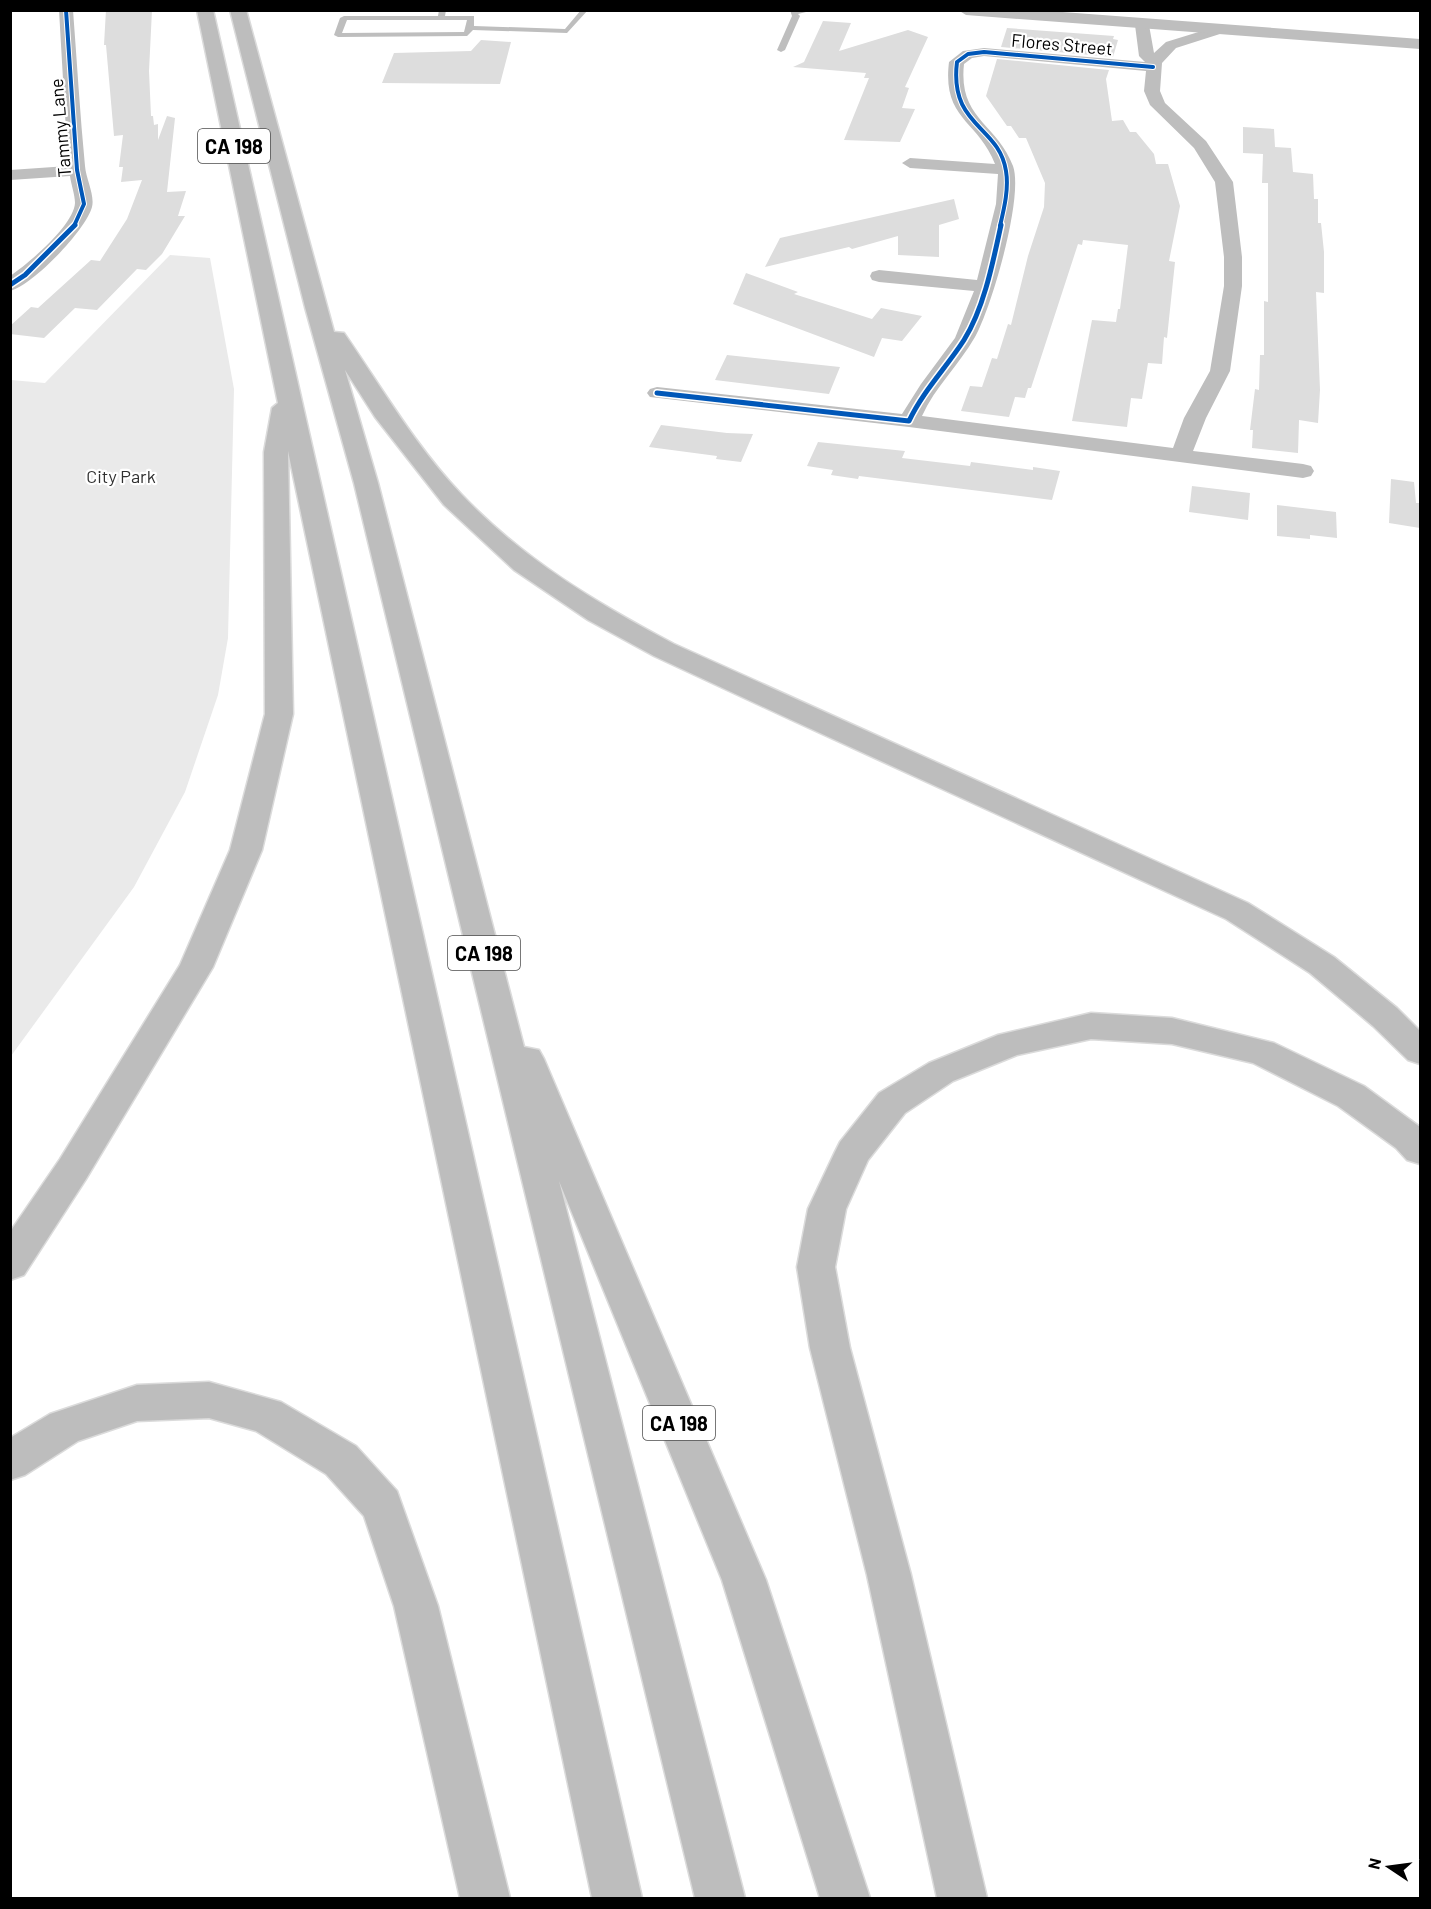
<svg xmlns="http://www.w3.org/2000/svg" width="1431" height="1909" font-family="Barlow,sans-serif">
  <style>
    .green { fill: #eaeaea }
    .building { fill: #ddd }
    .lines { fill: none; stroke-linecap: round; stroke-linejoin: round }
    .motorway-casing { stroke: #dbdbdb; stroke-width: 3 }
    .service { fill: #bebebe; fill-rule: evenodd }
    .minor { fill: #bebebe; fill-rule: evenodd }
    .tertiary { fill: #bebebe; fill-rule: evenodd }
    .motorway { fill: #bdbdbd; fill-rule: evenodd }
    .cycleway-far1-casing { stroke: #fff; stroke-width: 6 }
    .cycleway-casing { stroke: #fff; stroke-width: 8 }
    .cycleway-far1 { stroke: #0057b8; stroke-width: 4 }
    .cycleway { stroke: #0057b8; stroke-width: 5 }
    .labels { text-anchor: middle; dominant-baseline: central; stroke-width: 4.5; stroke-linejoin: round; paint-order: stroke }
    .far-street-label { font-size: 18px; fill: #000; stroke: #fff }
    .far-park-label { font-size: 18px; fill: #303030; stroke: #fff }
    .shield { fill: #fff; stroke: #4c4c4c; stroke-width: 1.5 }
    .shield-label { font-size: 20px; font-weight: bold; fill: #000 }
  </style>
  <rect width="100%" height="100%" fill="#fff"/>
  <path class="green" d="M 170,255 L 210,258 L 234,389 L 228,638 L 218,695 L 185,792 L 134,887 L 11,1056 L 11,380 L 45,383 Z"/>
  <path class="building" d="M 106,10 L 152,10 L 149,71 L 151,116 L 153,116 L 154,125 L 158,124 L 158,140 L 167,116 L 175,118 L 167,192 L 186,191 L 178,216 L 185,216 L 162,254 L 146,270 L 137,269 L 97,310 L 75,308 L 44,338 L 10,334 L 10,326 L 31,307 L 38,308 L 91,260 L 100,261 L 127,219 L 142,180 L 121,182 L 123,167 L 119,167 L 123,135 L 114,136 L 106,45 L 104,45 Z
    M 823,21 L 851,23 L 839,51 L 908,30 L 928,37 L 905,87 L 909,88 L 902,108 L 915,109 L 900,142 L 844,140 L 869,78 L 864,78 L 866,73 L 793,67 L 804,62 Z
    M 1007,28 L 1114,36 L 1113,39 L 1118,40 L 1113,57 L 1001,47 Z
    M 481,40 L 511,42 L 500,84 L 382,83 L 394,53 L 471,51 Z
    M 997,59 L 1109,70 L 1106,79 L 1112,121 L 1123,120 L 1130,132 L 1136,132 L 1154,154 L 1156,164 L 1168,164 L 1180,206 L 1169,261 L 1175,262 L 1167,338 L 1164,337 L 1162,364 L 1148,363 L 1142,399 L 1131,398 L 1127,427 L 1072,421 L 1092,320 L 1116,322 L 1118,309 L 1120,309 L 1128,245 L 1083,240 L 1082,245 L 1078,244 L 1031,388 L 1028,388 L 1025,398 L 1015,397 L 1009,417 L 961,411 L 970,386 L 982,387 L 992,358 L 997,359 L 1008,324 L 1011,325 L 1028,256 L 1044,207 L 1045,183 L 1026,138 L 1019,138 L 1011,126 L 1007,126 L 986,96 Z
    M 1243,127 L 1274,129 L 1275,147 L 1291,148 L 1293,172 L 1313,174 L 1314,199 L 1318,199 L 1318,223 L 1321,223 L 1324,252 L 1324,293 L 1316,292 L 1320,390 L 1318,423 L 1299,420 L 1298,453 L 1252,448 L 1253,430 L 1250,430 L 1255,389 L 1259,390 L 1260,355 L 1264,355 L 1264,301 L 1268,302 L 1268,183 L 1262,183 L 1263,154 L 1243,153 Z
    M 954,199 L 959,219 L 939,225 L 939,257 L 898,255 L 898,236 L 852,249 L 849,247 L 765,267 L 780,238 Z
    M 746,273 L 798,292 L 794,294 L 872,319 L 881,308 L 922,316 L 902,341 L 882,338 L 874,357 L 733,304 Z
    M 727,355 L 840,367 L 829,394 L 715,380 Z
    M 661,425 L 727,433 L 753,434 L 741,462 L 716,459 L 717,456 L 649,447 Z
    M 818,442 L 905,451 L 902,458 L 970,466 L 971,462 L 1033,470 L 1033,467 L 1060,471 L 1052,500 L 859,476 L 858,479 L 831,475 L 833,470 L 807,466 Z
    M 1391,479 L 1414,482 L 1416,503 L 1420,503 L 1420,528 L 1389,523 Z
    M 1192,486 L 1250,493 L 1248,520 L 1189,512 Z
    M 1277,505 L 1336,512 L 1337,538 L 1310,535 L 1310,539 L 1277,536 Z"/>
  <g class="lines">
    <g class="motorway-casing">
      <path id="motorway" d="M 197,10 L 213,10 L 642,1898 L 592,1898 L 288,451 L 293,714 L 262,850 L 213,967 L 86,1179 L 24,1275 L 10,1280 L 10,1232 L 60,1159 L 180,965 L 230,850 L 265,714 L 264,452 L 272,408 L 278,403 Z
        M 230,10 L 246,10 L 334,332 L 344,333 C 382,388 416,447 462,495 C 524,560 595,602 674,644 L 1248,903 L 1334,957 L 1397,1008 L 1420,1031 L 1420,1064 L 1408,1060 L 1373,1026 L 1310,973 L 1226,919 L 796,722 L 654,656 L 588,620 L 514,570 L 444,505 L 375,417 L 345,370 L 378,483 L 524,1047 L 539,1050 L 544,1059 L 766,1580 L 870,1898 L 820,1898 L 722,1580 L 559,1181 L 745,1898 L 695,1898 L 354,483 L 305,307 Z
        M 1091,1013 L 1172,1018 L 1274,1043 L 1364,1086 L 1420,1127 L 1420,1164 L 1407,1160 L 1396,1148 L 1338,1106 L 1253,1063 L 1172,1044 L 1091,1039 L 1017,1055 L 953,1081 L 905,1113 L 868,1160 L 846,1209 L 835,1267 L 850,1348 L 911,1575 L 987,1898 L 937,1898 L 867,1575 L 810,1348 L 797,1267 L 808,1209 L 835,1152 L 840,1142 L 879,1093 L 929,1063 L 998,1035 Z
        M 209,1382 L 281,1402 L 356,1446 L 397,1491 L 438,1606 L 510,1898 L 460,1898 L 394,1606 L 364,1516 L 326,1474 L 256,1431 L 209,1418 L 137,1421 L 78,1441 L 25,1475 L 10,1480 L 10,1438 L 50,1414 L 137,1385 Z"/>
    </g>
    <path class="service" d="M 439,10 L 446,10 L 445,16 L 474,16 L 474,26 L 565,29 L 581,10 L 588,10 L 567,33 L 473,30 L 467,36 L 338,37 L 334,35 L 340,18 L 344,16 L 438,16 ZM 347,20 L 467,20 L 464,32 L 342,33 Z
      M 790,10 L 814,10 L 798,14 L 800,16 L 785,50 L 781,52 L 777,50 L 792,16 Z"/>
    <path class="minor" d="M 59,10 L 73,10 C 77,62 80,115 85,166 C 86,179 95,195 92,207 C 86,230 33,285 10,291 L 10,276 C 28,264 74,225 75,203 C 75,195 71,184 70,176 L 10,180 L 10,170 L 68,166 Z
      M 1142,21 L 1149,25 L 1154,53 L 1166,42 L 1218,26 L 1225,30 L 1223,33 L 1176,48 L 1162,63 L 1160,91 L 1165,103 L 1206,141 L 1233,182 L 1242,257 L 1242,286 L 1230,371 L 1206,418 L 1193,451 L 1303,464 L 1311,466 L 1314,471 L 1311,476 L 1303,478 L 909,427 L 650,397 L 647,393 L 650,389 L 657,387 L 902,414 L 921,384 L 955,338 L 974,291 L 879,282 L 872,280 L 870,276 L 872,272 L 879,270 L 977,280 L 996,204 L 998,174 L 910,168 L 902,163 L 910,158 L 995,164 C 978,120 942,120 949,62 L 963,51 L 984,48 L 1145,62 L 1139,56 L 1135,25 ZM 984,56 L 1146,71 L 1144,91 L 1150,105 L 1194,148 L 1215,182 L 1224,257 L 1224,286 L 1210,371 L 1184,418 L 1173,448 L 922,416 C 935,387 959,365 975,337 C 991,309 1024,197 1013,166 C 997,123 958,119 964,64 L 972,58 Z"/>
    <path class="tertiary" d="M 958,10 L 1036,10 L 1420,39 L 1420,49 L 966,15 Z"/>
    <use href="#motorway" class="motorway"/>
    <g class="cycleway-far1-casing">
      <path id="cycleway-far1" d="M 66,10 L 77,170 L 84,204 L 74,226
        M 1000,226 C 1004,209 1009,189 1006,171 C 999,125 949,127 957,62 L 968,54 L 984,52 L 1153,67"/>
    </g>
    <g class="cycleway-casing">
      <path id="cycleway" d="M 10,285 L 25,275 L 75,225
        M 657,393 L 909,421 C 923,391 946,368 964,340 C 984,308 993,262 1001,225"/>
    </g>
    <use href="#cycleway-far1" class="cycleway-far1"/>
    <use href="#cycleway" class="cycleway"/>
  </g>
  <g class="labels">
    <g class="far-street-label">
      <text transform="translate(1062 44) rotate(5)">Flores Street</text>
      <text transform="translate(60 128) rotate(-95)">Tammy Lane</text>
    </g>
    <g class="far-park-label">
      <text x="121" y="476">City Park</text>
    </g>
    <g class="shield">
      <rect x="198" y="129" width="72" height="34" rx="4.5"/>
      <rect x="448" y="936" width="72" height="34" rx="4.5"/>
      <rect x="643" y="1406" width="72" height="34" rx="4.5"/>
    </g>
    <g class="shield-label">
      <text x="234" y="146">CA 198</text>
      <text x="484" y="953">CA 198</text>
      <text x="679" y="1423">CA 198</text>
    </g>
  </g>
  <rect width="1431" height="1909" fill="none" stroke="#000000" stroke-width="24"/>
  <g transform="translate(1389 1867) rotate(283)" stroke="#ffffff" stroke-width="4.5" paint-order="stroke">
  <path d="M0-4.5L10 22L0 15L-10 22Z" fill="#000000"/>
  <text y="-9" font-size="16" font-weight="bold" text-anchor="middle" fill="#000000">N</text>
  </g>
</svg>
